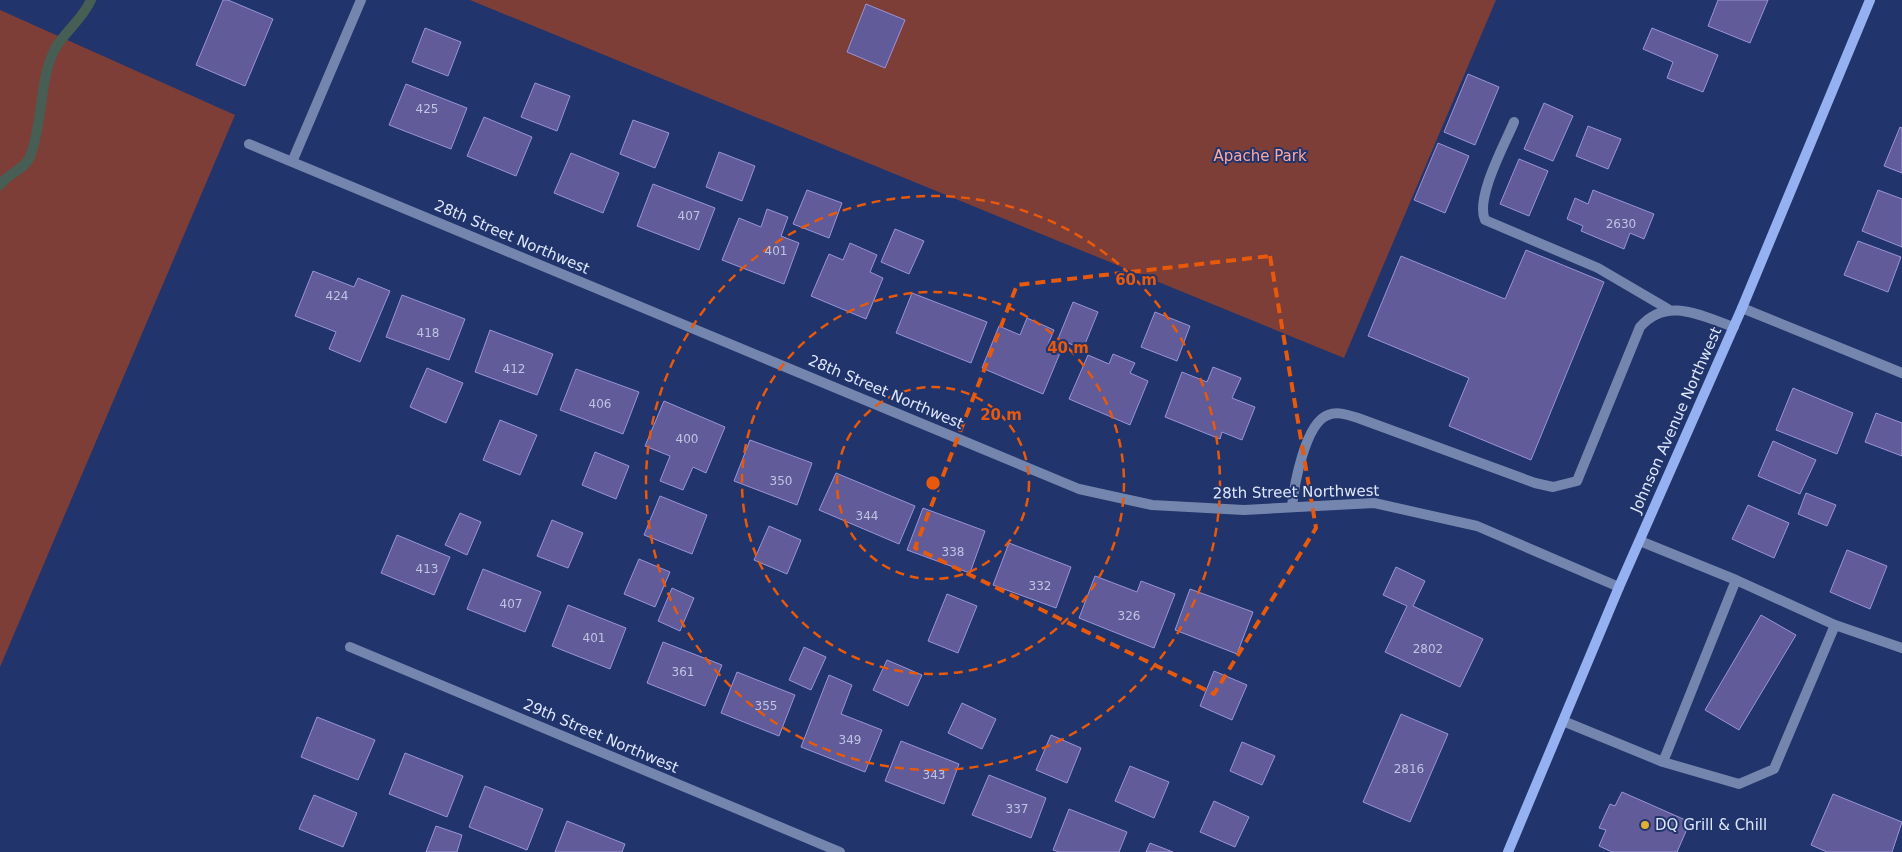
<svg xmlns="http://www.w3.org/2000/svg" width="1902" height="852" font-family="'DejaVu Sans',sans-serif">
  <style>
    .green { fill: #7e3e38 }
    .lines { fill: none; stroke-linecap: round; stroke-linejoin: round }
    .stream { stroke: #475e54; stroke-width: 10 }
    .building { fill: #615b99; stroke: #9994d8 }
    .lane { stroke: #7586ae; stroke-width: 10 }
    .street { stroke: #7586ae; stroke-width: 10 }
    .secondary { stroke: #96b1f1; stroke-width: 10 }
    .marked { fill: none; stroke: #e8590c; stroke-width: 4; stroke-dasharray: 10 6; stroke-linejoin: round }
    .ring { fill: none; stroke: #e8590c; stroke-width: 2.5; stroke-dasharray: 9 6 }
    .poi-dot { fill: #dfb034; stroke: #21346b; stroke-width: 2 }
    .labels { text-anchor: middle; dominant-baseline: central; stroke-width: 4; stroke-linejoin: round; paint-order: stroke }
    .number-label { font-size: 12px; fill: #bfc4e3 }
    .park-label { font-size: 15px; fill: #fea89e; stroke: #21346b }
    .street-label { font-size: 15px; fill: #dee7fc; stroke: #21346b }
    .poi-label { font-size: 15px; fill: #dee7fc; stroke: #21346b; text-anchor: start }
    .centre { fill: #e8590c; stroke: #21346b; stroke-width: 2.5 }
    .ring-label { font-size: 15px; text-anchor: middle; font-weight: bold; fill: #e8590c; stroke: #21346b; stroke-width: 4; stroke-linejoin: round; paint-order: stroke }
  </style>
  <rect width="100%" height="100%" fill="#21346b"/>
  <path class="green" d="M 470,0 L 1496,0 L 1344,358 Z
    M 0,10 L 235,115 L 0,667 Z"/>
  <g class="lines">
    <path class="stream" d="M 0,185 C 7,174 25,169 30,157 C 43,124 39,79 55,49 C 65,31 82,20 91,0"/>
  </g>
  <path class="building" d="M 223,0 L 228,0 L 273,19 L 245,86 L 196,65 Z
    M 1718,0 L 1768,0 L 1750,43 L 1708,26 Z
    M 866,4 L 905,20 L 885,68 L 847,52 Z
    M 425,28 L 461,42 L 448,76 L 412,62 Z
    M 1652,28 L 1718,55 L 1703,92 L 1667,78 L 1673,62 L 1643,49 Z
    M 1468,74 L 1499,87 L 1475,145 L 1444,132 Z
    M 535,83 L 570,96 L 557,131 L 521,117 Z
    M 406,84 L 467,108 L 451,149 L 389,125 Z
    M 1544,103 L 1573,116 L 1553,161 L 1524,149 Z
    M 484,117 L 532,137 L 516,176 L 467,156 Z
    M 633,120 L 669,133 L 655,168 L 620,154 Z
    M 1588,126 L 1621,139 L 1608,169 L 1576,156 Z
    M 1900,127 L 1902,128 L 1902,173 L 1884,166 Z
    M 1438,143 L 1469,156 L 1445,213 L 1414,200 Z
    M 719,152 L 755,166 L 742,201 L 706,187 Z
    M 571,153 L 619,173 L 603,213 L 554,193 Z
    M 1519,159 L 1548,171 L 1529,216 L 1500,204 Z
    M 653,184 L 715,208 L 699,250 L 637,226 Z
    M 807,190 L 842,203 L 829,238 L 793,224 Z
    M 1593,190 L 1654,214 L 1644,239 L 1630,233 L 1624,249 L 1581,231 L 1583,226 L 1567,219 L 1575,198 L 1588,204 Z
    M 1878,190 L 1902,199 L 1902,247 L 1862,231 Z
    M 767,209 L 788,217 L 781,236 L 799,243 L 784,284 L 722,260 L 739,218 L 761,227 Z
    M 895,229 L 924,241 L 909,274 L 881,262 Z
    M 1858,241 L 1901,257 L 1888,292 L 1844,275 Z
    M 850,243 L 877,255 L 870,272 L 883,278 L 866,319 L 811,296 L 829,254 L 843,260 Z
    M 1526,250 L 1604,282 L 1531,460 L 1449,426 L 1469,378 L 1368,336 L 1401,256 L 1505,299 Z
    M 313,271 L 354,287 L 358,278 L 390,291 L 360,362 L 329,349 L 336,332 L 295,316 Z
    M 912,293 L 987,322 L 971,363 L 896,333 Z
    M 402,295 L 465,319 L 449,360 L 386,337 Z
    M 1073,302 L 1098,312 L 1083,349 L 1058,339 Z
    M 1155,312 L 1190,326 L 1177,361 L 1141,347 Z
    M 1027,318 L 1054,330 L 1047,347 L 1060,353 L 1043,394 L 982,368 L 999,326 L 1020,335 Z
    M 490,330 L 553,354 L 537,395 L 475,372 Z
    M 1113,354 L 1135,363 L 1130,373 L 1148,381 L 1130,425 L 1069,399 L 1088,355 L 1109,364 Z
    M 1213,367 L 1241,378 L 1232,398 L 1255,407 L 1242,440 L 1222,432 L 1220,439 L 1165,417 L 1182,372 L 1207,382 Z
    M 427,368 L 463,383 L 446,423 L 410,407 Z
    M 576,369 L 639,392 L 623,434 L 560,410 Z
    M 1793,388 L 1853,413 L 1837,454 L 1776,430 Z
    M 664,401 L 725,427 L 706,473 L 693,467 L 683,490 L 660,481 L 670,456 L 645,446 Z
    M 1876,413 L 1902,423 L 1902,456 L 1865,442 Z
    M 500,420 L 537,435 L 520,475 L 483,460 Z
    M 750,440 L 812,463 L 797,505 L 734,481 Z
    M 1773,441 L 1816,460 L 1800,494 L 1758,476 Z
    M 595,452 L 629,466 L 616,499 L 582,485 Z
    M 836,473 L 915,506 L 899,544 L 819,510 Z
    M 1806,493 L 1836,505 L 1827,526 L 1798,514 Z
    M 660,496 L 707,515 L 692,554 L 644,535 Z
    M 1748,505 L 1789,523 L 1774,558 L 1732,539 Z
    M 923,508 L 985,531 L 970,573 L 907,550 Z
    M 460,513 L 481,522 L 467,555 L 445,545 Z
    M 552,520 L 583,533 L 568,568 L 537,556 Z
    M 769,526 L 801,540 L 787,574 L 754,560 Z
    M 397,535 L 450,557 L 434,595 L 381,573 Z
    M 1009,543 L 1071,567 L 1056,608 L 993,585 Z
    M 1847,550 L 1887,566 L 1870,609 L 1830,592 Z
    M 639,559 L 670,572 L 655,607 L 624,594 Z
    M 1396,567 L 1425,581 L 1413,606 L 1483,639 L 1460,687 L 1385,652 L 1407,606 L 1383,595 Z
    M 483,569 L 541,592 L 525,632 L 467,609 Z
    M 1095,576 L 1137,592 L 1141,581 L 1175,594 L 1154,648 L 1079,618 Z
    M 672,588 L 694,598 L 680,631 L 658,621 Z
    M 1190,589 L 1253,612 L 1237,654 L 1175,630 Z
    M 947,594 L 977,606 L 958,653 L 928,641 Z
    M 568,605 L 626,628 L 610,669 L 552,646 Z
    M 1761,615 L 1796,635 L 1739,730 L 1705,710 Z
    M 663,642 L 722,665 L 705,706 L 647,683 Z
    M 804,647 L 826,657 L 811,690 L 789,680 Z
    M 887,660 L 922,675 L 908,706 L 873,690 Z
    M 1214,671 L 1247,685 L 1232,720 L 1200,706 Z
    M 737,672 L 795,695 L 779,736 L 721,713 Z
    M 829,675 L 852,685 L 841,714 L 882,730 L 865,772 L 801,747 Z
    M 962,703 L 996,719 L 982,749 L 948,733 Z
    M 1401,714 L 1448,734 L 1410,822 L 1363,802 Z
    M 317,717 L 375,740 L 358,780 L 301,757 Z
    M 1051,735 L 1081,748 L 1067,783 L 1036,770 Z
    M 901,741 L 959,764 L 944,804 L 885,781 Z
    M 1242,742 L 1275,756 L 1262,785 L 1230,771 Z
    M 405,753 L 463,776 L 447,817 L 389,794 Z
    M 1130,766 L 1169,782 L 1154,818 L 1115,801 Z
    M 989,775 L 1046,798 L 1031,838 L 972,815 Z
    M 485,786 L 543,809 L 527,850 L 469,827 Z
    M 1622,792 L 1690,822 L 1677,852 L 1612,852 L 1599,846 L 1606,830 L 1599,828 L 1610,804 L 1615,806 Z
    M 1833,794 L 1902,822 L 1892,852 L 1827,852 L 1811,845 Z
    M 314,795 L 357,813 L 343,847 L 299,829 Z
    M 1214,801 L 1249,817 L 1235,847 L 1200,832 Z
    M 1069,809 L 1127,832 L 1119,852 L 1059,852 L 1053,850 Z
    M 567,821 L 625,844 L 622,852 L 555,852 Z
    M 436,826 L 462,835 L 457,852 L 426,852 Z
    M 1150,843 L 1173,852 L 1146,852 Z"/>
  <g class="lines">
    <path class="lane" d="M 1514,122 C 1505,144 1475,198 1485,220 L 1598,268 L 1668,309
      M 1292,507 C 1294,486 1305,423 1328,415 C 1338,411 1348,415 1358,418 L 1535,483 L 1553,487 L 1577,481 L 1640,327 C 1667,296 1701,316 1734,327
      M 1736,580 L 1835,625 L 1902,648
      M 1563,721 L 1663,762 L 1736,580 L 1640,541
      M 1663,762 L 1739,784 L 1774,769 L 1835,625"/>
    <path class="street" d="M 249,144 L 1079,489 L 1152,505 L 1244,510 L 1374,503 L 1477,526 L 1619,587
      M 292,162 L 361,0
      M 1742,308 L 1902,373
      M 350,647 L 840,852"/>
    <path class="secondary" d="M 1508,852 L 1619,587 L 1742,308 L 1870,0"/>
  </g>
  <path class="marked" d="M 1270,256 L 1316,528 L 1214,694 L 915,548 L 1017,285 Z"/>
  <g class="ring">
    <circle cx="933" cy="483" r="96"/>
    <circle cx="933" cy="483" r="191"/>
    <circle cx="933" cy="483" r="287"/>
  </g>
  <circle class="poi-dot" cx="1645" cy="825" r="5"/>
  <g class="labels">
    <g class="number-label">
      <text x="427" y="109">425</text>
      <text x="689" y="216">407</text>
      <text x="1621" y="224">2630</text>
      <text x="776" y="251">401</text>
      <text x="337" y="296">424</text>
      <text x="428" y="333">418</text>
      <text x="514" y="369">412</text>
      <text x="600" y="404">406</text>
      <text x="687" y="439">400</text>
      <text x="781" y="481">350</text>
      <text x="867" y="516">344</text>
      <text x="953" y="552">338</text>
      <text x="427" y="569">413</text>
      <text x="1040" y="586">332</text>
      <text x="511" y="604">407</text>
      <text x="1129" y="616">326</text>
      <text x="594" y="638">401</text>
      <text x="1428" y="649">2802</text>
      <text x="683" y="672">361</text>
      <text x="766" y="706">355</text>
      <text x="850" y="740">349</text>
      <text x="1409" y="769">2816</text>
      <text x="934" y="775">343</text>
      <text x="1017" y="809">337</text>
    </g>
    <g class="park-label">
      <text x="1260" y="156">Apache Park</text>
    </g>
    <g class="street-label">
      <text transform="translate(512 237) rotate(23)">28th Street Northwest</text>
      <text transform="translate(886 392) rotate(23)">28th Street Northwest</text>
      <text transform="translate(1676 420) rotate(-66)">Johnson Avenue Northwest</text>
      <text transform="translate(1296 492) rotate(-1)">28th Street Northwest</text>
      <text transform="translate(601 736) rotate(23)">29th Street Northwest</text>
    </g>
    <g class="poi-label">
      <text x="1655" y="825">DQ Grill &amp; Chill</text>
    </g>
  </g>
  <circle cx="933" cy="483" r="8" class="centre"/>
  <g class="ring-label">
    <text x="1136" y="285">60 m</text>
    <text x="1068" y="353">40 m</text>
    <text x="1001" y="420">20 m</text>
  </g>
</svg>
